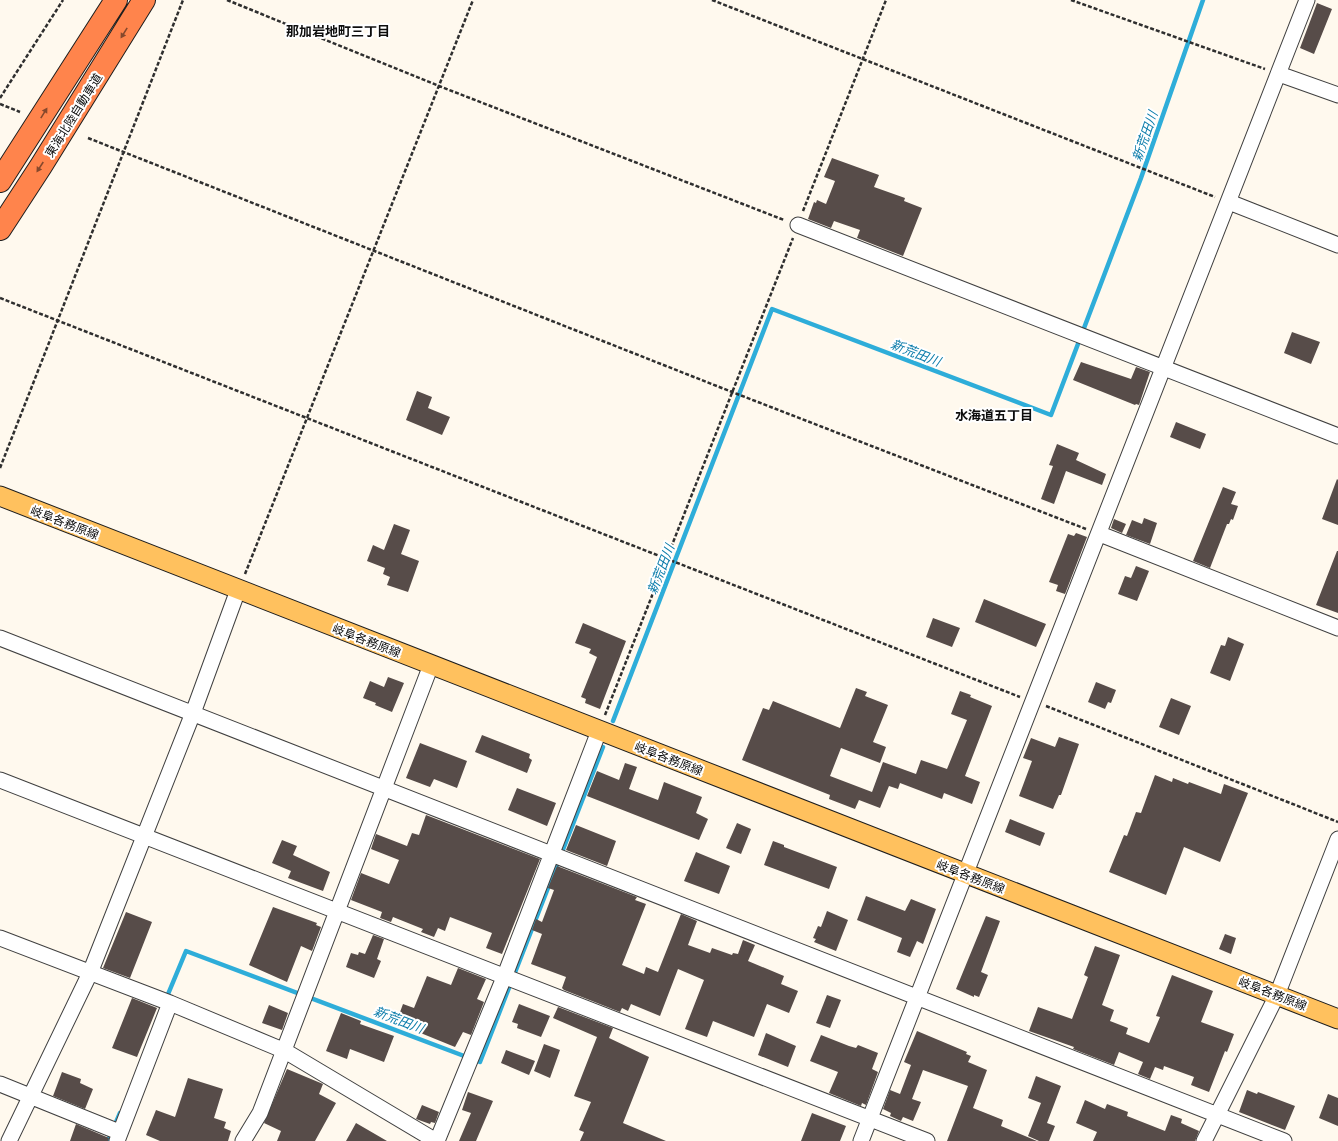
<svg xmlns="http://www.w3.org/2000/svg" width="1338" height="1141" font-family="Literata,'Noto Sans JP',serif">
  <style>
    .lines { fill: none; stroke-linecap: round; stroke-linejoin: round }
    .stream { stroke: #2eadd9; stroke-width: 4.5 }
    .building { fill: #574c49 }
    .minor-casing { stroke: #404040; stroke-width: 17 }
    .major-casing { stroke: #1e1e1e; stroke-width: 21 }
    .highway-casing { stroke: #1e1e1e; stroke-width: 24 }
    .path { stroke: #2f2f2f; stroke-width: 2.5; stroke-dasharray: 4 2; stroke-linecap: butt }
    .minor { stroke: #fff; stroke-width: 15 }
    .major { stroke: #ffc15e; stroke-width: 19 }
    .highway { stroke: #ff844c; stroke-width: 22 }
    .oneway { fill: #86482c }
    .labels { text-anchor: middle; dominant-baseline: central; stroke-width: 4; stroke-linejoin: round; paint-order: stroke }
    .street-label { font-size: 12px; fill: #0d0d0d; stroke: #fff }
    .neighbourhood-label { font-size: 13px; font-weight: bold; fill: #0d0d0d; stroke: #fff }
    .water-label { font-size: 13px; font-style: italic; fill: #0b7caa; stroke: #fff }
  </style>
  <rect width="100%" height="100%" fill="#fff9ee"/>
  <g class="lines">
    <path class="stream" d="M 613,721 L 772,309 L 1051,415 L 1141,178 L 1203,0
      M 166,999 L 186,951 L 480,1062 L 603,747
      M 108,1141 L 120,1113"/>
  </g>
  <path class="building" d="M 1317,3 L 1332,9 L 1314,54 L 1300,48 Z
    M 832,158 L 879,175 L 874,187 L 905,198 L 904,201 L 922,208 L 903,256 L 857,238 L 860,230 L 834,221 L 831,228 L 808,219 L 814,202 L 816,203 L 817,200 L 826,204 L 835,181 L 824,177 Z
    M 1292,332 L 1320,342 L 1311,364 L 1284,353 Z
    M 1081,362 L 1131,379 L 1136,367 L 1150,372 L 1139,405 L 1136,404 L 1135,405 L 1073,380 Z
    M 417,391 L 432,397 L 428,408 L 450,417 L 442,435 L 406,420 Z
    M 1176,422 L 1206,434 L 1200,449 L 1170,437 Z
    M 1057,444 L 1079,453 L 1076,460 L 1106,474 L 1102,485 L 1066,471 L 1054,504 L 1041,499 L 1053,466 L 1049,465 Z
    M 1337,479 L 1338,480 L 1338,525 L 1322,519 Z
    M 1223,487 L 1236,492 L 1231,504 L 1238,506 L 1233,520 L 1231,519 L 1229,524 L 1227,524 L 1210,568 L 1193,561 Z
    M 1144,518 L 1157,523 L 1150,544 L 1126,535 L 1132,520 L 1142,524 Z
    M 1114,519 L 1126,524 L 1122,533 L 1111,528 Z
    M 394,524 L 410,530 L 401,554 L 419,561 L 408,592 L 387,585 L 390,577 L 383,574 L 385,568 L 367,561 L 373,545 L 384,550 Z
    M 1076,533 L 1087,537 L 1065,594 L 1056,591 L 1058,585 L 1049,582 L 1068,534 L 1074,536 Z
    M 1337,551 L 1338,551 L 1338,613 L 1316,605 Z
    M 1136,566 L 1149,571 L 1137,601 L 1118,594 L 1125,576 L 1131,578 Z
    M 984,599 L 1046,624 L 1036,647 L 975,622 Z
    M 933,618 L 960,628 L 952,647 L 926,637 Z
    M 583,623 L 626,641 L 600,709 L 585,703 L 586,699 L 581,697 L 597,657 L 589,653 L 591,649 L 575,643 Z
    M 1228,637 L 1244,644 L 1230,681 L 1210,673 L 1221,645 L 1225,646 Z
    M 388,677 L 404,683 L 392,712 L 375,705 L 376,703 L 363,698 L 370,681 L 384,687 Z
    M 1096,682 L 1116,690 L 1111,703 L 1108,702 L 1105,709 L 1088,702 Z
    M 856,688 L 867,692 L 865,696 L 888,705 L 873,742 L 886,747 L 880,763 L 841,748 L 830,776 L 872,792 L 883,762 L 916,774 L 921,760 L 947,769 L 967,720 L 951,714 L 960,691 L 971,695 L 970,697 L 992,706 L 965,776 L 980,782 L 972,804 L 944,793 L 942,799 L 900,783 L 898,789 L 889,786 L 880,808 L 859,800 L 855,809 L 829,799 L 830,795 L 742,760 L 763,708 L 769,710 L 773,701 L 840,728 Z
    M 1171,698 L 1191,706 L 1179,735 L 1159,727 Z
    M 482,735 L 530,754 L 529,758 L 532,760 L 527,773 L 475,752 Z
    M 1059,737 L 1079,744 L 1061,795 L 1059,795 L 1053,809 L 1019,796 L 1032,761 L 1023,758 L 1031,738 L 1055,747 Z
    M 420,743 L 467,761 L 457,788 L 434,779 L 430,787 L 406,778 Z
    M 625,763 L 637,767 L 629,789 L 658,800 L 664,782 L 702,797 L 696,813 L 708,819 L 699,840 L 587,796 L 597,771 L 619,780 Z
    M 1155,775 L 1172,782 L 1173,778 L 1188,784 L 1189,782 L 1221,794 L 1224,784 L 1248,793 L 1220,862 L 1184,847 L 1166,895 L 1109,872 L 1124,835 L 1127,836 L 1136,812 L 1141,813 Z
    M 517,788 L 556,803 L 547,826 L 508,810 Z
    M 426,815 L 540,859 L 502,954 L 486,948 L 492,933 L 450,917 L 445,931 L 438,928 L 434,937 L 421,932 L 423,929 L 393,917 L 391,922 L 380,918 L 382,912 L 351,900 L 361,873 L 389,884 L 399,860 L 371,849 L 376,834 L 407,846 L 412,833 L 419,835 Z
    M 1010,819 L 1045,833 L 1040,846 L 1005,832 Z
    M 737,823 L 751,829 L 741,854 L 726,848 Z
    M 576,825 L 616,841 L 607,866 L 566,850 Z
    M 282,840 L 297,846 L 293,855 L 330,872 L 323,891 L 288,878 L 291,871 L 272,863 Z
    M 773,841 L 784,845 L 784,847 L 837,867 L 829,889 L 764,865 Z
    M 696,852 L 730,866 L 719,894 L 684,881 Z
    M 557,866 L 637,897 L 635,900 L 646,904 L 622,965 L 644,974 L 646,967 L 658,972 L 681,914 L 697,921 L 688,945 L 710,953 L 712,948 L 732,955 L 733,953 L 738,954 L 743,940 L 755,945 L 748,961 L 784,976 L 781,984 L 798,991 L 789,1013 L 767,1004 L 754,1037 L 713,1021 L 707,1037 L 685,1029 L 704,980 L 678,969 L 660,1016 L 631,1004 L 628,1011 L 622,1008 L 620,1012 L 564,990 L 562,988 L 566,977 L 531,964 L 542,934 L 532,930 L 536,919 L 542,922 L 554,890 L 548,888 Z
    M 866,896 L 905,911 L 911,899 L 936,909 L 923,944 L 917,941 L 910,957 L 897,952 L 902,938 L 857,920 Z
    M 273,907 L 317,923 L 316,925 L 321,927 L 312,951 L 301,946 L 287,982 L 249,965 Z
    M 827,911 L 848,920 L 836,951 L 814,942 L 816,939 L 813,938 L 818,926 L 821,927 Z
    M 126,912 L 152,922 L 130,978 L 103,968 Z
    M 986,916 L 1000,921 L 981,972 L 988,975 L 979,997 L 974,995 L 974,997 L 956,989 Z
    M 1225,934 L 1236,938 L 1231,954 L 1219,949 Z
    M 373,935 L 384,939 L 377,959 L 381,961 L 374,978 L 346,967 L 351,953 L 358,955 L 359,952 L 365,954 Z
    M 1095,946 L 1120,955 L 1102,1005 L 1114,1010 L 1110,1021 L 1128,1028 L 1126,1034 L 1149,1043 L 1160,1017 L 1156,1016 L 1172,975 L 1213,991 L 1201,1022 L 1234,1034 L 1227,1052 L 1225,1051 L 1209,1092 L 1191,1085 L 1194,1077 L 1164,1066 L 1163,1070 L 1155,1067 L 1150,1079 L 1138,1074 L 1143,1062 L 1119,1052 L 1114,1065 L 1073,1049 L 1074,1047 L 1029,1031 L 1038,1007 L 1072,1019 L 1088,977 L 1084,975 Z
    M 458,968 L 486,979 L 477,999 L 484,1002 L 471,1035 L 463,1032 L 455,1047 L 396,1023 L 403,1004 L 414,1008 L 427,976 L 451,985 Z
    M 827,995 L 841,1000 L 830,1028 L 816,1023 Z
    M 132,998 L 157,1008 L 137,1057 L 112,1048 Z
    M 519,1004 L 550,1016 L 541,1037 L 517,1028 L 518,1024 L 512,1022 Z
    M 269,1005 L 288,1013 L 282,1030 L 262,1023 Z
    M 558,1007 L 613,1028 L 609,1038 L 649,1057 L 623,1123 L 666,1141 L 580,1141 L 584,1132 L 579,1130 L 591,1102 L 574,1096 L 597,1037 L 553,1018 Z
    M 341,1013 L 361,1021 L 360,1024 L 394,1036 L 384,1062 L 350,1049 L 347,1059 L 326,1051 Z
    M 917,1031 L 967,1052 L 966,1054 L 971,1056 L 968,1062 L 987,1070 L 973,1108 L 1003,1120 L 1001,1126 L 1037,1141 L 947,1141 L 968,1086 L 923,1070 L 912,1099 L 921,1102 L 913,1121 L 903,1117 L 901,1121 L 890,1116 L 891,1113 L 883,1109 L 890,1090 L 900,1094 L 911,1065 L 904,1062 Z
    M 766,1033 L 796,1046 L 788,1067 L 758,1055 Z
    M 821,1035 L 849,1046 L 856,1048 L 858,1045 L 878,1053 L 872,1069 L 878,1072 L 866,1105 L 862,1103 L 861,1106 L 829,1093 L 838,1072 L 810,1061 Z
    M 544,1044 L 560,1050 L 550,1078 L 534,1071 Z
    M 506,1050 L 535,1061 L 529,1075 L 501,1063 Z
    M 287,1069 L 323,1084 L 319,1094 L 336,1103 L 315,1141 L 277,1141 L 281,1131 L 264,1123 Z
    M 62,1072 L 81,1079 L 80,1083 L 93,1089 L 85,1109 L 53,1096 Z
    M 1036,1076 L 1061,1086 L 1047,1123 L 1055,1126 L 1049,1141 L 1039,1141 L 1028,1136 L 1041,1103 L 1028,1098 Z
    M 188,1078 L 223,1089 L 214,1118 L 226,1122 L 224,1128 L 231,1131 L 228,1141 L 160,1141 L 146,1135 L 156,1110 L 175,1117 Z
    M 1247,1090 L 1257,1094 L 1258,1092 L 1295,1106 L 1285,1130 L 1239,1112 Z
    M 468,1092 L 493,1101 L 476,1141 L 459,1141 L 471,1113 L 462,1110 Z
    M 1328,1094 L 1338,1098 L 1338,1126 L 1319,1118 Z
    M 1085,1100 L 1105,1109 L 1107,1104 L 1128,1112 L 1127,1116 L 1165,1131 L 1171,1115 L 1182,1119 L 1181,1123 L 1199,1131 L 1195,1141 L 1093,1141 L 1097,1132 L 1076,1123 Z
    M 422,1105 L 439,1112 L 435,1123 L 431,1122 L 430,1124 L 416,1119 Z
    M 812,1113 L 846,1126 L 840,1141 L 801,1141 Z
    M 356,1123 L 387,1141 L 346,1141 Z
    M 76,1124 L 109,1138 L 108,1141 L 70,1141 Z"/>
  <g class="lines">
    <g class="minor-casing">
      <path id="minor" d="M 1279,74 L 1338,95
        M 1229,202 L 1338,245
        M 798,225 L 1338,436
        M 1100,534 L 1338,628
        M 0,638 L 1284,1141
        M 0,780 L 927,1141
        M 0,938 L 170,1003 L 285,1051 L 436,1141
        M 0,1084 L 119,1132
        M 9,1141 L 90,973 L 193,713 L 238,590
        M 117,1141 L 170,1003
        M 243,1141 L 260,1113 L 431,665
        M 437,1141 L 505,975 L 599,731
        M 861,1141 L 1307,0
        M 1204,1141 L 1277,995 L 1338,839"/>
    </g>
    <g class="major-casing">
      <path id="major" d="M 0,496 L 1338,1019"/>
    </g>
    <g class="highway-casing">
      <path id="highway" d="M 0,181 L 116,0
        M 0,229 L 41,166 L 144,0"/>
    </g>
    <path class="path" d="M 227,0 L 439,86 L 784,220
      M 712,0 L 1215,197
      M 1071,0 L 1265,69
      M 0,98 L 63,0
      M 0,104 L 20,112
      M 88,138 L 732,392 L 1086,529
      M 803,211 L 886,0
      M 0,298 L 1020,697
      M 0,468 L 183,0
      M 245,574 L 473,0
      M 1046,706 L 1338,822
      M 605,715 L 793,238"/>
    <use href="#minor" class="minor"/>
    <use href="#major" class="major"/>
    <use href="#highway" class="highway"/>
  </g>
  <defs><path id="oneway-solid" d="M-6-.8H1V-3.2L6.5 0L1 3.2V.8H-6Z"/></defs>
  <g class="oneway">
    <use href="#oneway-solid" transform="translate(124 33) rotate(122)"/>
    <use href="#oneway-solid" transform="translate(44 113) rotate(-58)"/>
    <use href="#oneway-solid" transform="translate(40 167) rotate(123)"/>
  </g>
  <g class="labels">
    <g class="street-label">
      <text transform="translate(73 115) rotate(-58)">東海北陸自動車道</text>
      <text transform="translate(65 522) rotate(21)">岐阜各務原線</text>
      <text transform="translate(367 640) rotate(21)">岐阜各務原線</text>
      <text transform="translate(669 758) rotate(21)">岐阜各務原線</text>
      <text transform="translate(971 876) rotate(21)">岐阜各務原線</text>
      <text transform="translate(1273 993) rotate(21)">岐阜各務原線</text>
    </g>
    <g class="neighbourhood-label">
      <text x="338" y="30">那加岩地町三丁目</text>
      <text x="994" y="414">水海道五丁目</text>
    </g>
    <g class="water-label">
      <text transform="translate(1144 136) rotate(-71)">新荒田川</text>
      <text transform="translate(916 352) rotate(21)">新荒田川</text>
      <text transform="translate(660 569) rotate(-69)">新荒田川</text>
      <text transform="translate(399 1019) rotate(21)">新荒田川</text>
    </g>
  </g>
</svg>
